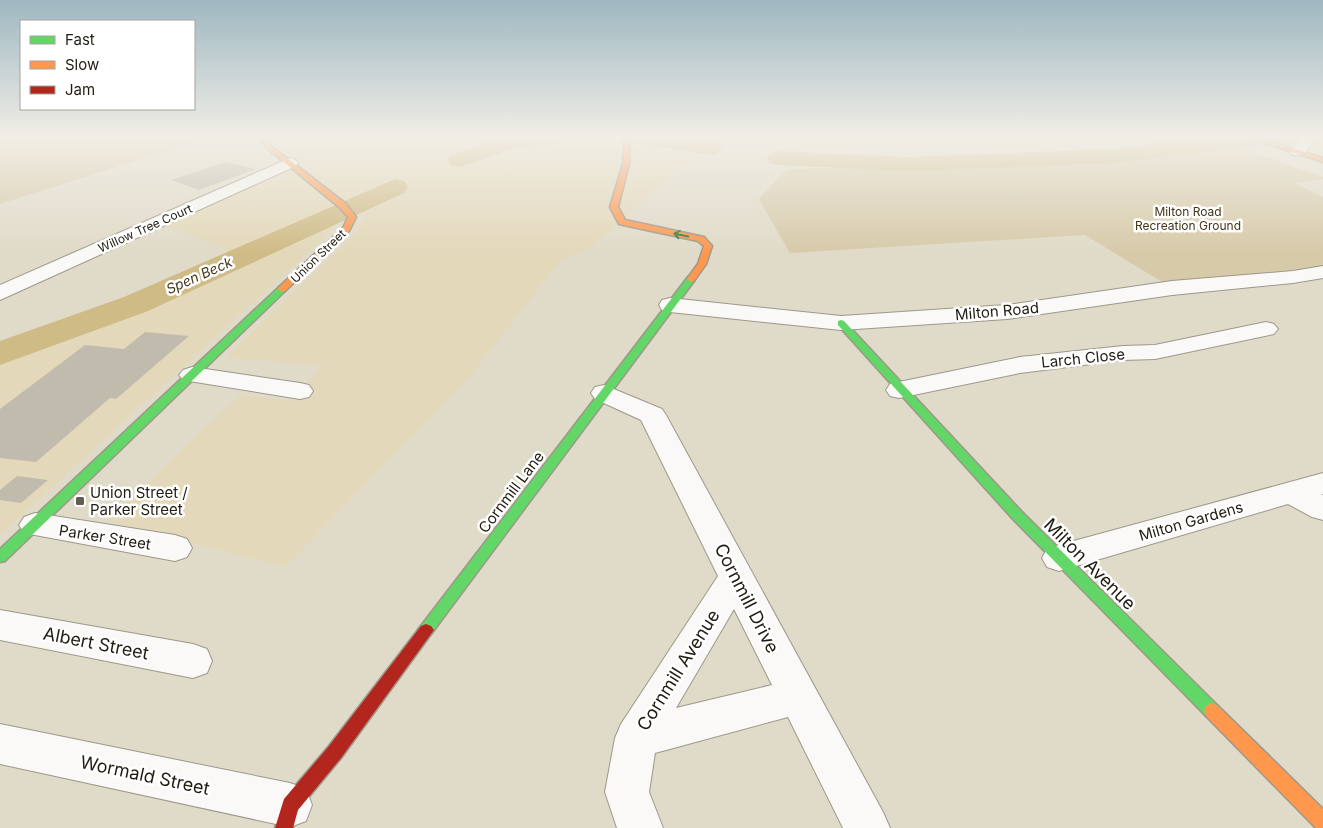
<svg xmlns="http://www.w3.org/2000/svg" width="1323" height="828" font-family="Inter,sans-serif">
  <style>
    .built { fill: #e3d8ba }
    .green { fill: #d6caa9 }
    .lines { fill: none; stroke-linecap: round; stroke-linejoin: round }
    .river { fill: #cfbb86; fill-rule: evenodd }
    .building { fill: #c0bbad }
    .street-casing { stroke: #9d988a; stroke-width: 2 }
    .fast-casing { stroke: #9d988a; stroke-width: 3 }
    .slow-casing { stroke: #9d988a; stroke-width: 3 }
    .jam-casing { stroke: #9d988a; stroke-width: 3 }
    .street { fill: #faf9f7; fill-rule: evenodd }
    .fast { fill: #63d668; fill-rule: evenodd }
    .slow { fill: #ff974d; fill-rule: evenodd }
    .jam { fill: #b3261e; fill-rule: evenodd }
    .oneway { stroke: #42793c }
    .poi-dot { fill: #635e50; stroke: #fff; stroke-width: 2 }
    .labels { text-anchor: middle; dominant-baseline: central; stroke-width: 5; stroke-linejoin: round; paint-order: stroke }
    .far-park-label { font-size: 12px; fill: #403516; stroke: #fff }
    .far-street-label { font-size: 12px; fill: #201c10; stroke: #fff }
    .far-water-label { font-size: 14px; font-style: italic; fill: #433819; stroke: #fff }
    .street-label { font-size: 15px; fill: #201c10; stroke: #fff }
    .poi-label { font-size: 15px; fill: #201c10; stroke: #fff; text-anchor: start }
    .near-street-label { font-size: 18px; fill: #201c10; stroke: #fff }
  </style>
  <rect width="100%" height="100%" fill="#e0dac8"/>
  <path class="built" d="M 320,137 L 522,137 L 443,158 L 456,166 L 495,149 L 566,137 L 629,139 L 631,137 L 714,137 L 589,249 L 561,260 L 469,378 L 285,567 L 107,521 L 240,395 L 291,401 L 323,366 L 226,357 L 357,232 L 365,215 L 362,212 L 337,219 L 328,234 L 0,535 L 0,361 L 61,338 L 253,256 L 246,258 L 161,224 L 282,172 L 304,165 L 281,146 Z
    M 1280,137 L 1323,137 L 1323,155 L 1275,140 Z"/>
  <path class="green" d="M 0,137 L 201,137 L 204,139 L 0,204 Z
    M 1234,146 L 1323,177 L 1323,179 L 1294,183 L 1323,197 L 1323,272 L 1172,288 L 1085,235 L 790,253 L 759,199 L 787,169 L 967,165 L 1005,167 L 998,160 Z"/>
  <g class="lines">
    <path class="river" d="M 504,137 L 564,137 L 561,142 L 514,149 L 460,167 L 451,165 L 448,160 L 451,155 Z
      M 631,137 L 688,137 L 718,143 L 722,148 L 718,153 L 710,155 L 642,144 L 634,142 Z
      M 1207,137 L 1278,137 L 1275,142 L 1267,144 L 1114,163 L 906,171 L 779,165 L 770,163 L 767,158 L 770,153 L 779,151 L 906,157 L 1114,149 Z
      M 395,179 L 404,181 L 408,187 L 404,193 L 148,311 L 0,365 L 0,341 L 124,297 Z"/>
  </g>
  <path class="building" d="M 225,162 L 256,169 L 199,190 L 171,180 Z
    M 145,332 L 189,336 L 116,399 L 110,398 L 36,462 L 0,458 L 0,409 L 85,345 L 124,349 Z
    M 17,476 L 48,480 L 21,503 L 0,500 L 0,490 Z"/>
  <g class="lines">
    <g class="street-casing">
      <path id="street" d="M 1301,137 L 1316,137 L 1304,155 L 1292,155 L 1290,152 Z
        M 290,158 L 296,160 L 298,163 L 296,166 L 0,300 L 0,285 Z
        M 1323,266 L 1323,278 L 1293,283 L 1172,295 L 1007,319 L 841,330 L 670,312 L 662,310 L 659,305 L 662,300 L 670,298 L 841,316 L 1007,305 L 1172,281 L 1293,271 Z
        M 1266,322 L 1274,324 L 1278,329 L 1274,334 L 1155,359 L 1123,360 L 1020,373 L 899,398 L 890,396 L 886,390 L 890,384 L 899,382 L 1020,357 L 1123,346 L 1155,345 Z
        M 192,367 L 300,383 L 309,385 L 313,391 L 309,397 L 300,399 L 183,380 L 179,375 L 183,370 Z
        M 604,385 L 662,409 L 666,415 L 883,812 L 890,828 L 843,828 L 788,717 L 655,753 L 649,792 L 663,828 L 617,828 L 605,792 L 615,738 L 621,724 L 718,576 L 641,420 L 595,399 L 591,393 L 595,387 ZM 734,609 L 772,685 L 676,708 Z
        M 1323,473 L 1323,494 L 1321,494 L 1323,495 L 1323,520 L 1312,517 L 1288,504 L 1059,571 L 1047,567 L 1042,558 L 1047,549 L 1059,545 Z
        M 35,513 L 175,535 L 187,539 L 192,548 L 187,557 L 175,561 L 24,533 L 19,525 L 24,517 Z
        M 0,610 L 193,644 L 207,649 L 212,661 L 207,673 L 193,678 L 0,640 Z
        M 0,724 L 290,783 L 306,789 L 312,805 L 306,821 L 290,827 L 0,764 Z"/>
    </g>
    <g class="fast-casing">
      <path id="fast" d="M 691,276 L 695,279 L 694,281 L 431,634 L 426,636 L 421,634 L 418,630 L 421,626 L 688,277 Z
        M 282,286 L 286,289 L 285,291 L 5,561 L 0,562 L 0,549 L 279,287 Z
        M 841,320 L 844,321 L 1022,512 L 1218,706 L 1220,711 L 1218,716 L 1212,719 L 1206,716 L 1012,518 L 838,325 L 838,321 Z"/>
    </g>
    <g class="slow-casing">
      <path id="slow" d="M 259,137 L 265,137 L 271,146 L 345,203 L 356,217 L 349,231 L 285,291 L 282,292 L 278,289 L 279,287 L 343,228 L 348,217 L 339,207 L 267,148 Z
        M 627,137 L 634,137 L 630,141 L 629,164 L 618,207 L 625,220 L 704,237 L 712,246 L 706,264 L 694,281 L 691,282 L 687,279 L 698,264 L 704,246 L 698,241 L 619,224 L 610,207 L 623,164 L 624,141 Z
        M 1247,137 L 1258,137 L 1323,158 L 1323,162 Z
        M 1212,703 L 1218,706 L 1323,809 L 1323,828 L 1316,828 L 1206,716 L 1204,711 L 1206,706 Z"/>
    </g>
    <g class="jam-casing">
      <path id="jam" d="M 426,624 L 431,626 L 434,630 L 431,634 L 341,758 L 298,810 L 293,828 L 275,828 L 284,799 L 329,746 L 421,626 Z"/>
    </g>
    <use href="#street" class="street"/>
    <use href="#fast" class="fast"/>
    <use href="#slow" class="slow"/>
    <use href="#jam" class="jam"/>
  </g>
  <defs><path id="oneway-shaft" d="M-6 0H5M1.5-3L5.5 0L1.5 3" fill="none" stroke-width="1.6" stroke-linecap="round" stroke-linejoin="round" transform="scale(1.25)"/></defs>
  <use class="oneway" href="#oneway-shaft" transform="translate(681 235) rotate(-168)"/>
  <linearGradient id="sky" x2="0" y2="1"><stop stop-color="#9eb7c1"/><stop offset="0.54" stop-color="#f1eee6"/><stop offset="1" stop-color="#f1eee6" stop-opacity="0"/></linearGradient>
  <rect width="1323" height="253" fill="url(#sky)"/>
  <rect class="poi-dot" x="75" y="496" width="10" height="10" rx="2.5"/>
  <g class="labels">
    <g class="far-park-label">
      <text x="1188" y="211">Milton Road<tspan x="1188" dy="14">Recreation Ground</tspan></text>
    </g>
    <g class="far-street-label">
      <text transform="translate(145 228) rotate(-24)">Willow Tree Court</text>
      <text transform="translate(318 256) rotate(-44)">Union Street</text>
    </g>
    <g class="far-water-label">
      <text transform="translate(199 275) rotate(-24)">Spen Beck</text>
    </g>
    <g class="street-label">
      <text transform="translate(997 311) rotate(-5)">Milton Road</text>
      <text transform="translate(1083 358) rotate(-6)">Larch Close</text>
      <text transform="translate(511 492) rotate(-53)">Cornmill Lane</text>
      <text transform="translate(1191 521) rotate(-16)">Milton Gardens</text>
      <text transform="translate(105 537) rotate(9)">Parker Street</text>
    </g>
    <g class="poi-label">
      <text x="90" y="492">Union Street /<tspan x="90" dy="17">Parker Street</tspan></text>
    </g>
    <g class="near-street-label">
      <text transform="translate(1090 564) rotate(45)">Milton Avenue</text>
      <text transform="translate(747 598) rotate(63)">Cornmill Drive</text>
      <text transform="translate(96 643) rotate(11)">Albert Street</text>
      <text transform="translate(678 670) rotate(-58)">Cornmill Avenue</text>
      <text transform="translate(145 775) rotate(12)">Wormald Street</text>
    </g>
  </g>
  <rect x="20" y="20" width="175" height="90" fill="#ffffff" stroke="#a6a49f"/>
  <rect x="30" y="36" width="25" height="8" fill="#63d668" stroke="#a6a49f"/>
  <text x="65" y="45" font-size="15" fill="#201c10">Fast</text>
  <rect x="30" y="61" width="25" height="8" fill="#ff974d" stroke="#a6a49f"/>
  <text x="65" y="70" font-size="15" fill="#201c10">Slow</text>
  <rect x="30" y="86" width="25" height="8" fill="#b3261e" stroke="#a6a49f"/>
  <text x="65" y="95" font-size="15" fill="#201c10">Jam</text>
</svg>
